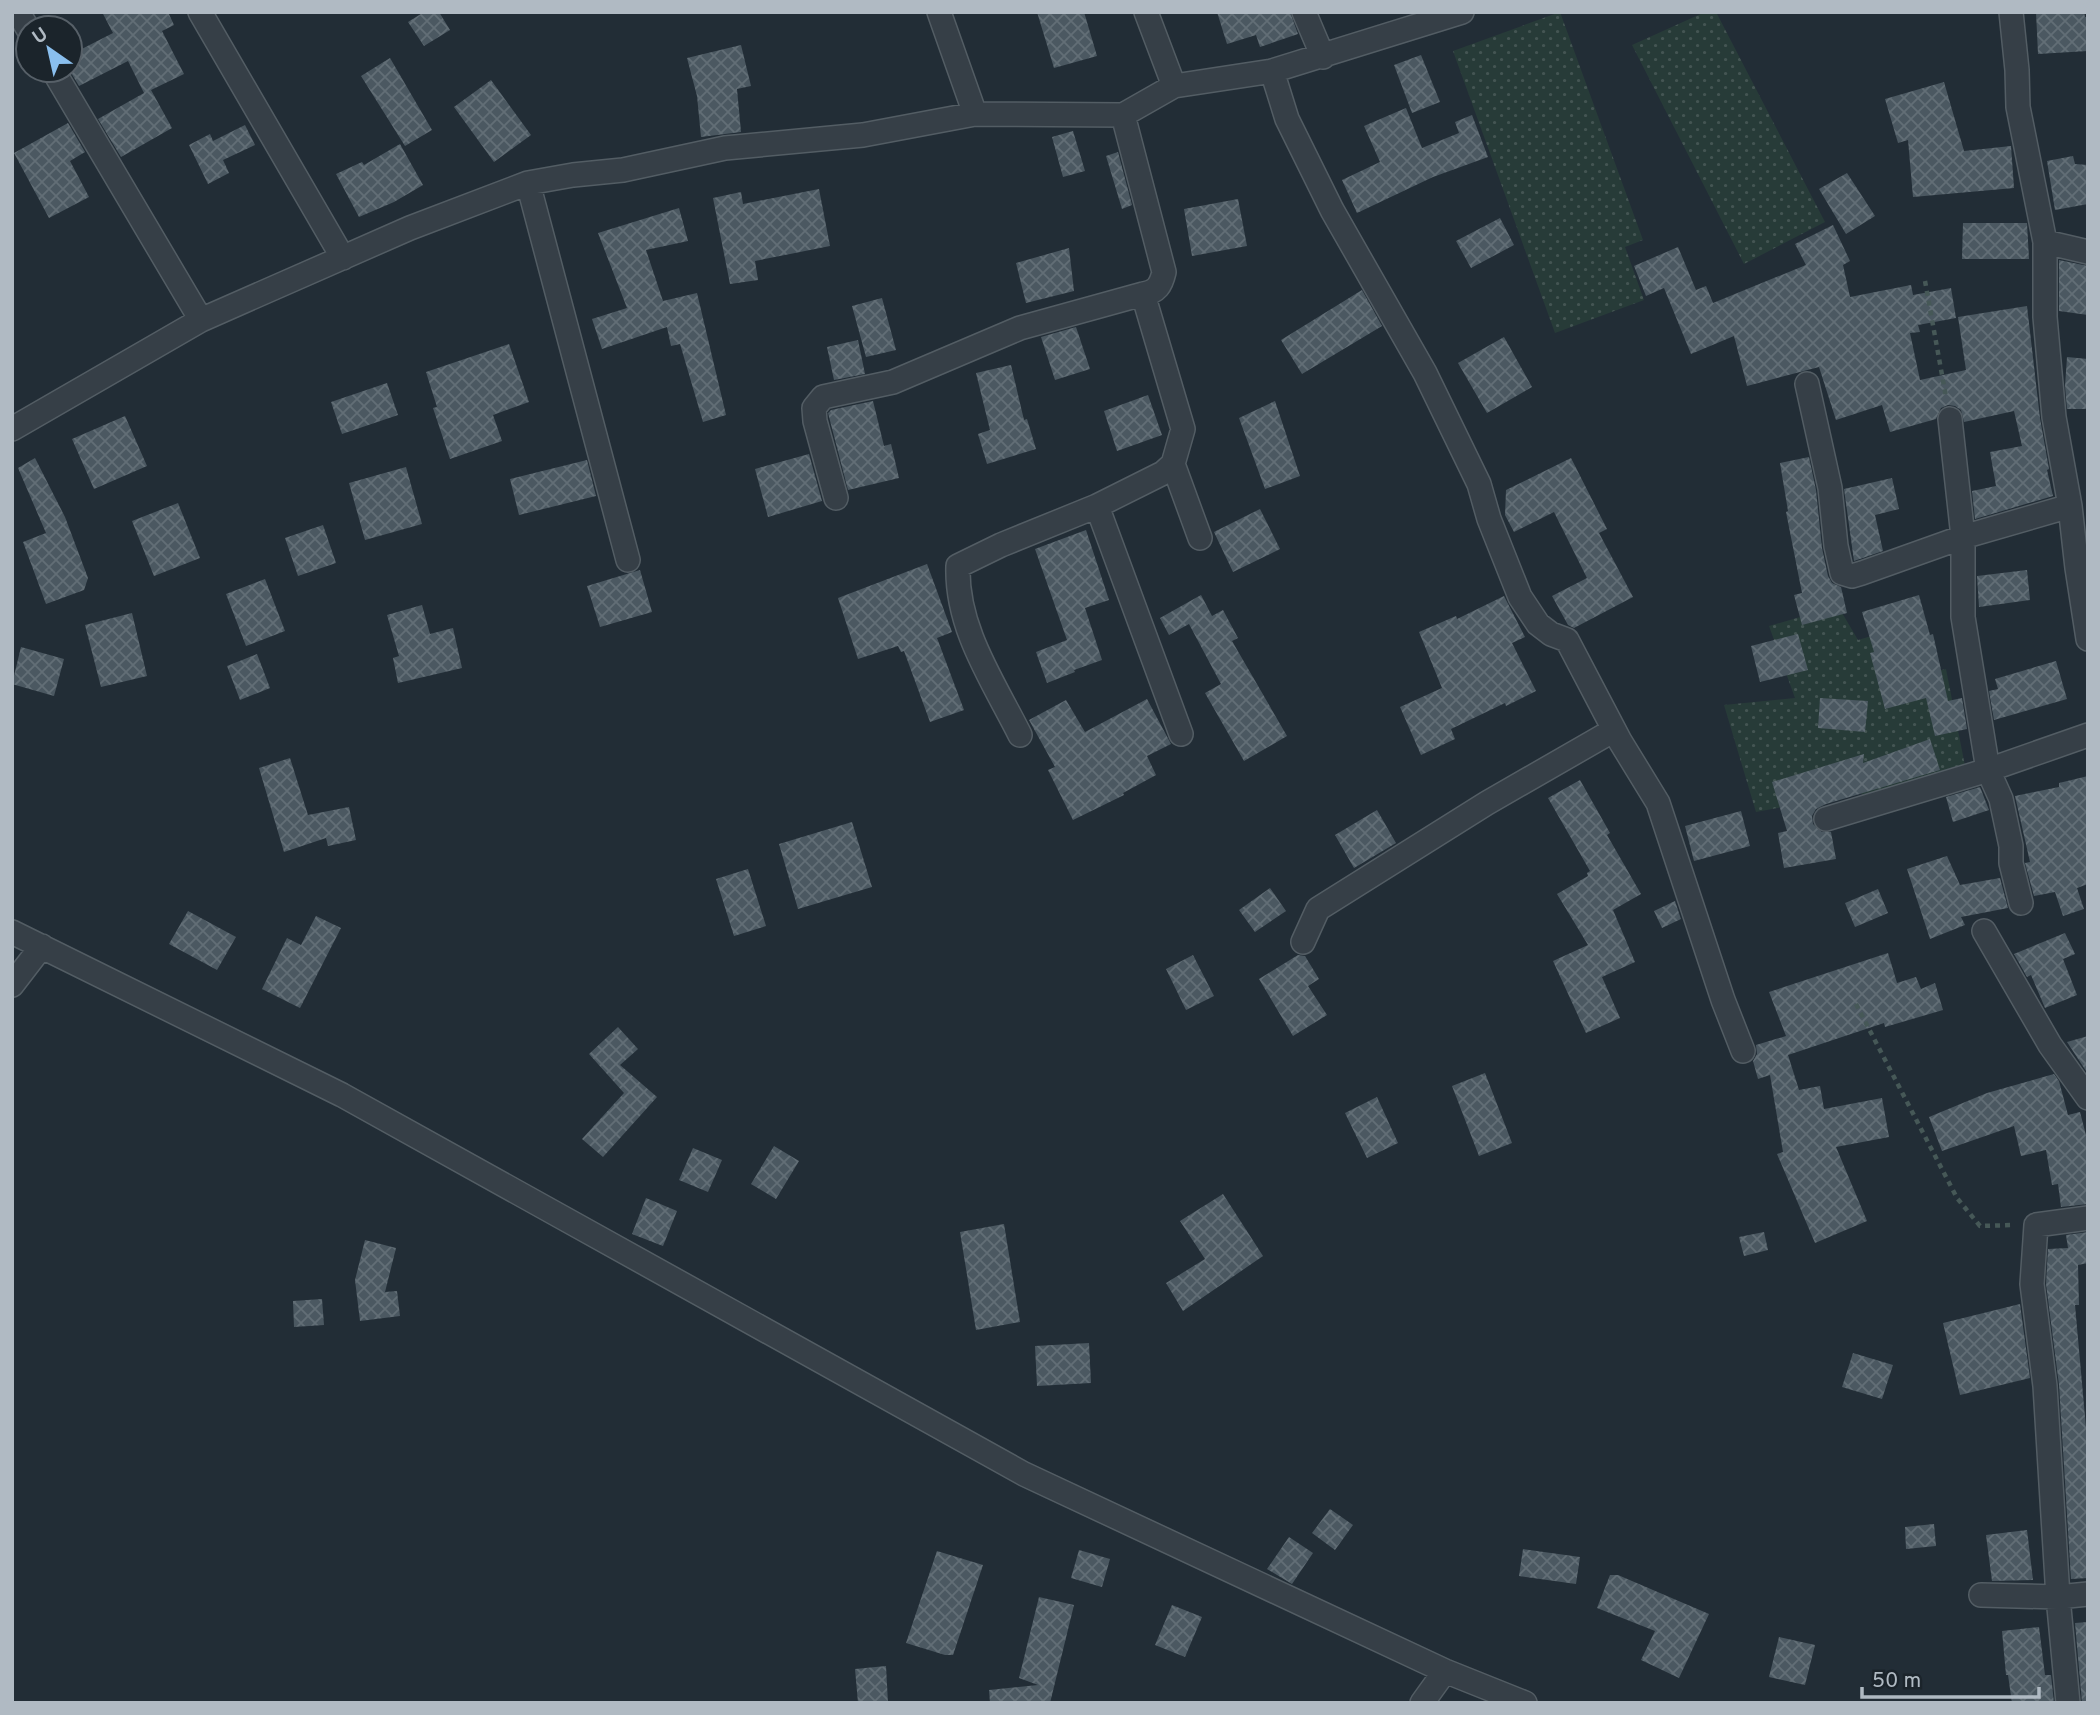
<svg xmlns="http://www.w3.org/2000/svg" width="2100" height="1715" font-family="Overpass,sans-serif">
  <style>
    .grass { fill: url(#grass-dots) }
    .building { fill: url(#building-cross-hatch) }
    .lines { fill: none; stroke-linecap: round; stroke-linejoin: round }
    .minor-casing { stroke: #535d64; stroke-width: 26 }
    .path { stroke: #465857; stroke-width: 4.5; stroke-dasharray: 5 5; stroke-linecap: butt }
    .minor { stroke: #363f47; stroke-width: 23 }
  </style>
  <defs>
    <pattern id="grass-dots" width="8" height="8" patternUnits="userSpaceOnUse" patternTransform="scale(1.75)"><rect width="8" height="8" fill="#273b38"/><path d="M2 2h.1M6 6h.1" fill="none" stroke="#445553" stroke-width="1.8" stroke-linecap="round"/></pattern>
    <pattern id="building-cross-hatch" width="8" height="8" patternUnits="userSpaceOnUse" patternTransform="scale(1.75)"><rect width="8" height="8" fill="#4b5861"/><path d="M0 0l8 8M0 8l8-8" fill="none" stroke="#626e76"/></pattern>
  </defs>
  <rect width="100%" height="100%" fill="#222d36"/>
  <path class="grass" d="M 1560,12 L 1643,240 L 1625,247 L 1644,300 L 1555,333 L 1453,51 Z
    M 1705,12 L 1716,12 L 1825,222 L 1744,264 L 1632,45 Z
    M 1838,606 L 1858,640 L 1895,629 L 1916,676 L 1946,669 L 1966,771 L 1868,810 L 1861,792 L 1756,812 L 1724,705 L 1795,698 L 1769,626 Z"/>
  <path class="building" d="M 102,12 L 168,12 L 174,25 L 162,31 L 184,74 L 151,90 L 172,128 L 121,157 L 98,119 L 144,93 L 128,61 L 79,86 L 70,71 L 70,55 L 113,33 Z
    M 424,12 L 439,12 L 450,30 L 424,46 L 408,22 Z
    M 1037,12 L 1084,12 L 1097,56 L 1054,68 Z
    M 1217,12 L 1290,12 L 1298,34 L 1260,47 L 1256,35 L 1227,44 Z
    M 2036,12 L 2084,12 L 2085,17 L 2088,17 L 2088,51 L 2038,54 Z
    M 741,45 L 751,86 L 737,89 L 741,132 L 701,137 L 697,96 L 687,58 Z
    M 1421,55 L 1440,102 L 1412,113 L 1394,65 Z
    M 390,58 L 432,130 L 405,146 L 361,76 Z
    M 491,80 L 531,135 L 494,162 L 454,107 Z
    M 1944,82 L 1964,151 L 2011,146 L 2014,188 L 1913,197 L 1908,140 L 1898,143 L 1885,99 Z
    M 1406,108 L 1422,148 L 1459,133 L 1455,122 L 1472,115 L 1488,157 L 1433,177 L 1357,213 L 1342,180 L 1380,162 L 1364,126 Z
    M 68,123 L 85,152 L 70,161 L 89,197 L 49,218 L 14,153 Z
    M 245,125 L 255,145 L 223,160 L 229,173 L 208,184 L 189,145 L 210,134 L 213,141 Z
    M 1073,131 L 1085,171 L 1063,177 L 1052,137 Z
    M 400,144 L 423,185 L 394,202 L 359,217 L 336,174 L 362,162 L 364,165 Z
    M 1118,152 L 1132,205 L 1122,209 L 1106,156 Z
    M 2073,156 L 2075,164 L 2088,165 L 2088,204 L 2055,210 L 2047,161 Z
    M 1847,173 L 1875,216 L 1846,234 L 1819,189 Z
    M 819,189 L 830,246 L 755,261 L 758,280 L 730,284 L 713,198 L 741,192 L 743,204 Z
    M 1238,199 L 1247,246 L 1192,256 L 1184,209 Z
    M 679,208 L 688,241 L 646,250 L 663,301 L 697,293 L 726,415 L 703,422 L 680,344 L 671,346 L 667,327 L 602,349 L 592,319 L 627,308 L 598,233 Z
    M 1500,218 L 1514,245 L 1471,268 L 1456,241 Z
    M 1963,223 L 2027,223 L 2029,259 L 1962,259 Z
    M 1833,225 L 1850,261 L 1843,265 L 1850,297 L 1911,285 L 1913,295 L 1951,288 L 1956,318 L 1918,325 L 1920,332 L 1910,333 L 1920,380 L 1966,370 L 1958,317 L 2027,306 L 2040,418 L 2049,469 L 2047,470 L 2053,496 L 1975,519 L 1972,491 L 1996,486 L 1990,452 L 2022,446 L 2014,411 L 1964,422 L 1961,410 L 1955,406 L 1948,405 L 1941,408 L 1936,419 L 1890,432 L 1882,405 L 1836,420 L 1819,367 L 1747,386 L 1734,336 L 1691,354 L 1664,288 L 1646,296 L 1634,266 L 1678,247 L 1696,290 L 1706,286 L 1713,303 L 1806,265 L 1795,244 Z
    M 1069,248 L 1074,291 L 1026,303 L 1016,263 Z
    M 2059,260 L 2088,266 L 2088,315 L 2059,311 Z
    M 1362,290 L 1382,326 L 1302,374 L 1281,340 Z
    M 882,298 L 896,350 L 866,357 L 852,306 Z
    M 1076,327 L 1090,369 L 1055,380 L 1041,337 Z
    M 1504,337 L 1532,387 L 1487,413 L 1458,363 Z
    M 858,340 L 865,374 L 834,380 L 827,347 Z
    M 509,344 L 529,402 L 493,415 L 502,441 L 450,459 L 433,408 L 437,407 L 426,372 Z
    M 2067,357 L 2088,359 L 2088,409 L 2067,409 L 2065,386 Z
    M 1011,365 L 1024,420 L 1027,419 L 1036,449 L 987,464 L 978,434 L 990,430 L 976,373 Z
    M 387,383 L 398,415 L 342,434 L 331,402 Z
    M 1148,395 L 1162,435 L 1117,451 L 1104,411 Z
    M 873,401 L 884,446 L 891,444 L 899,478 L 848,490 L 828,413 L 831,410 Z
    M 1275,401 L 1300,476 L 1265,489 L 1239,418 Z
    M 125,416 L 147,466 L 94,489 L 72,439 Z
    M 809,454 L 822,501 L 768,517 L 755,469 Z
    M 1809,457 L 1816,490 L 1822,548 L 1828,576 L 1832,583 L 1841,587 L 1847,613 L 1802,625 L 1794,595 L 1802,593 L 1786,512 L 1788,511 L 1780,463 Z
    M 35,458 L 65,517 L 88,578 L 84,590 L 46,604 L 23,542 L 46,533 L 18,468 Z
    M 1571,458 L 1607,529 L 1599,533 L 1633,597 L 1574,628 L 1568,625 L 1552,596 L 1587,578 L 1554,512 L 1514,532 L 1505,515 L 1506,490 Z
    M 587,460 L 596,496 L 519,515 L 510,479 Z
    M 406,467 L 422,524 L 365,540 L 349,483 Z
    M 1892,478 L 1899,509 L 1875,515 L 1883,551 L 1854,561 L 1844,489 Z
    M 178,503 L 200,558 L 154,576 L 132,521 Z
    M 1260,509 L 1280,549 L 1233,572 L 1214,532 Z
    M 323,525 L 336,563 L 298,576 L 285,538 Z
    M 1086,530 L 1109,600 L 1085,608 L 1102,660 L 1074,670 L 1075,672 L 1047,683 L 1036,652 L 1067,640 L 1035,549 Z
    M 927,564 L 952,632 L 937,638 L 964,710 L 930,722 L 904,651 L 901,652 L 898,646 L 858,659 L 838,598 Z
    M 640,570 L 652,612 L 600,627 L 587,586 Z
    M 2027,570 L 2030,600 L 1979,607 L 1977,576 Z
    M 265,579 L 285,631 L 246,646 L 226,594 Z
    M 1201,595 L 1212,616 L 1223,610 L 1238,638 L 1232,641 L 1287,736 L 1244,761 L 1205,693 L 1221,684 L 1189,624 L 1169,635 L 1160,618 Z
    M 1919,595 L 1930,635 L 1933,634 L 1948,701 L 1962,698 L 1967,729 L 1935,736 L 1926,698 L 1885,709 L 1870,653 L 1874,652 L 1862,612 Z
    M 1504,596 L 1525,637 L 1512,643 L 1536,691 L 1506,706 L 1505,703 L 1451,729 L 1455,739 L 1421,755 L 1400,707 L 1442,688 L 1419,632 L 1456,616 L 1457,619 Z
    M 422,605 L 430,634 L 453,628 L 462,668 L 398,683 L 393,658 L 399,656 L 387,615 Z
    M 132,613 L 147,676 L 101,687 L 85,625 Z
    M 1798,634 L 1808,670 L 1760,682 L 1751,646 Z
    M 21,647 L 64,659 L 54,696 L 12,684 Z
    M 257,654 L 270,688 L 240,700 L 227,666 Z
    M 2056,661 L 2067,699 L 1994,720 L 1989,691 L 1998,689 L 1995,679 Z
    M 1820,698 L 1868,701 L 1865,732 L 1818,728 Z
    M 1147,699 L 1171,744 L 1147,756 L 1156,775 L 1123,793 L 1124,795 L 1073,820 L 1048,770 L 1055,767 L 1029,720 L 1066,700 L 1085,732 Z
    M 1930,739 L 1940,770 L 1826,804 L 1816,809 L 1812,816 L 1813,824 L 1822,832 L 1831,832 L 1836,859 L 1784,868 L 1778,833 L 1787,831 L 1772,782 L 1864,754 L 1863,763 Z
    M 290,758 L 308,815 L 349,807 L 356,840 L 328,846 L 326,838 L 284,852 L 259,768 Z
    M 2088,776 L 2088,884 L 2077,888 L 2084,909 L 2063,916 L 2055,892 L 2034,896 L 2025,863 L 2030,862 L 2015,796 L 2059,787 L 2059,783 Z
    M 1580,780 L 1610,833 L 1607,835 L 1641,894 L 1613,910 L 1635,962 L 1602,977 L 1620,1018 L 1586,1033 L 1553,961 L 1588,945 L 1557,894 L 1588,876 L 1587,873 L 1590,871 L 1548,798 Z
    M 1980,787 L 1989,810 L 1953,822 L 1946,797 Z
    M 1377,810 L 1396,843 L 1354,868 L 1335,835 Z
    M 1741,811 L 1750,846 L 1694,861 L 1685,826 Z
    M 852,822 L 872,887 L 798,909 L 779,844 Z
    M 1947,856 L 1960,885 L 2000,878 L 2008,908 L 1961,917 L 1965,925 L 1930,939 L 1907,869 Z
    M 748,869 L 766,926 L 734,936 L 716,879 Z
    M 1270,888 L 1286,911 L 1255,932 L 1239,910 Z
    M 1878,889 L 1888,913 L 1855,927 L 1845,903 Z
    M 1675,901 L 1681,919 L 1662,928 L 1654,911 Z
    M 188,911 L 236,937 L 217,970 L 169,944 Z
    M 316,916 L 341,928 L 300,1008 L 262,989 L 287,938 L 301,945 Z
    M 2065,933 L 2075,954 L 2063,959 L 2077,995 L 2045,1008 L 2031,975 L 2027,977 L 2014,954 Z
    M 1888,953 L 1897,983 L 1916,977 L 1921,989 L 1935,983 L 1943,1010 L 1885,1027 L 1884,1023 L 1788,1055 L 1799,1090 L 1820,1086 L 1824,1109 L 1882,1098 L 1889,1137 L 1836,1147 L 1867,1221 L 1815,1243 L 1777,1154 L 1783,1152 L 1770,1075 L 1758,1079 L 1753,1061 L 1757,1054 L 1756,1045 L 1786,1036 L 1769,992 Z
    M 1193,955 L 1214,996 L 1186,1010 L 1166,969 Z
    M 1298,955 L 1305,956 L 1319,979 L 1308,986 L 1327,1015 L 1293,1036 L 1259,979 Z
    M 618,1027 L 638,1049 L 620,1065 L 657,1097 L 603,1157 L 582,1139 L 624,1093 L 589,1054 Z
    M 2088,1036 L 2088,1074 L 2067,1042 Z
    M 1485,1073 L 1512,1143 L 1479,1156 L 1452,1086 Z
    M 2054,1074 L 2059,1081 L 2068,1115 L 2080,1112 L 2088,1143 L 2088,1204 L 2061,1207 L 2058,1184 L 2052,1185 L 2046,1150 L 2021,1156 L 2014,1126 L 1942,1151 L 1929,1117 L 1987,1093 Z
    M 1377,1097 L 1398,1143 L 1367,1158 L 1345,1113 Z
    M 774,1146 L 799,1161 L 776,1199 L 751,1184 Z
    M 693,1148 L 722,1160 L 708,1192 L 679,1180 Z
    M 1223,1194 L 1263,1256 L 1183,1311 L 1166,1283 L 1205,1259 L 1180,1221 Z
    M 646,1198 L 677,1211 L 663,1246 L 632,1234 Z
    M 1004,1224 L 1020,1322 L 976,1330 L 960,1232 Z
    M 1764,1232 L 1768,1250 L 1744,1256 L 1739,1237 Z
    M 2088,1232 L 2088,1263 L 2078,1265 L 2079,1305 L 2075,1305 L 2087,1439 L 2088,1578 L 2071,1579 L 2059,1385 L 2046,1284 L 2048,1249 L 2068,1248 L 2066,1235 Z
    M 365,1240 L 396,1248 L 385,1292 L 397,1291 L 400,1316 L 360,1321 L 355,1280 Z
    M 322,1299 L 324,1325 L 294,1327 L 293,1301 Z
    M 2020,1304 L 2030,1378 L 1960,1395 L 1943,1323 Z
    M 1089,1343 L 1091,1383 L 1037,1386 L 1035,1346 Z
    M 1853,1353 L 1893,1365 L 1882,1399 L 1842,1387 Z
    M 1330,1509 L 1353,1525 L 1335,1550 L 1312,1533 Z
    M 1934,1524 L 1936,1546 L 1906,1549 L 1905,1527 Z
    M 2027,1530 L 2033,1580 L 1992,1581 L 1986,1535 Z
    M 1289,1537 L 1313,1553 L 1292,1584 L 1267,1569 Z
    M 1523,1549 L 1580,1557 L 1576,1584 L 1519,1576 Z
    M 1079,1550 L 1110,1559 L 1102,1587 L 1071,1578 Z
    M 937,1551 L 983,1565 L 953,1655 L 945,1655 L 906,1643 Z
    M 1610,1575 L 1618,1575 L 1709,1614 L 1679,1678 L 1641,1660 L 1655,1631 L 1597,1608 Z
    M 1039,1597 L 1074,1605 L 1050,1703 L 990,1703 L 989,1690 L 1038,1685 L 1019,1678 Z
    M 1172,1605 L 1202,1617 L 1185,1657 L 1155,1645 Z
    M 2088,1622 L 2088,1703 L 2082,1703 L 2075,1623 Z
    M 2039,1627 L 2045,1675 L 2051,1675 L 2054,1703 L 2012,1703 L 2008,1675 L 2006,1675 L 2002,1631 Z
    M 1779,1637 L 1815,1645 L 1805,1685 L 1769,1677 Z
    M 886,1666 L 888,1703 L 858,1703 L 855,1669 Z"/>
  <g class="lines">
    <g class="minor-casing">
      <path id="minor" d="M 18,12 L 28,29
        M 200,12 L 343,258
        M 939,12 L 975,114
        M 1146,12 L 1174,86
        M 1304,12 L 1323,57
        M 2011,12 L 2017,70 L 2018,107 L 2045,242 L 2045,317 L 2054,417 L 2070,506 L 2077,568 L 2088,639
        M 53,70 L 201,320
        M 1272,71 L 1287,119 L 1332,210 L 1425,373 L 1479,484 L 1489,519 L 1520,597 L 1538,624 L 1551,634 L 1567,640 L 1620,741 L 1658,803 L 1723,1000 L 1743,1051
        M 528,183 L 628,560
        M 2045,242 L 2088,252
        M 1807,384 L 1830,488 L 1836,546 L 1842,573 L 1852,576 L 1862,573 L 1963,537 L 2070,506
        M 1950,419 L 1963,537 L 1963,617 L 1988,770 L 2001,799 L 2011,846 L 2011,863 L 2021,903
        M 12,429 L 201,320 L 410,228 L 528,183 L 573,175 L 623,170 L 725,148 L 863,135 L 975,114 L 1123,115 L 1174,86 L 1272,71 L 1462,12
        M 1173,464 L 1200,538
        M 836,498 L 815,421 L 814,408 L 823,397 L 893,382 L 1020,328 L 1143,294
        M 1097,506 L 1163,473 L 1173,464 L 1183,429 L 1143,294 C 1157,292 1161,285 1164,272 L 1123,115
        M 1020,735 C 993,681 956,628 958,566 L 1001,545 L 1097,506 L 1181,734
        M 1826,819 L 1988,770 L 2088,735
        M 1984,931 L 2050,1045 L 2088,1098
        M 12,932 L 342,1095 L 1024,1474 L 1445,1671 L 1525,1703
        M 1303,942 L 1318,909 L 1487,803 L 1614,730
        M 12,985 L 42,946
        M 1981,1595 L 2058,1597 L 2088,1594
        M 1422,1703 L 1445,1671
        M 2068,1703 L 2058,1597 L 2045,1386 L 2032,1284 L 2036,1225 L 2088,1218"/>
    </g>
    <path class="path" d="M 1925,281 L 1946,397
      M 1856,1004 L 1957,1198 L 1980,1226 L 2014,1225"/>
    <use href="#minor" class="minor"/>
  </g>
  <rect width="2100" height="1715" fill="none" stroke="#b0bac3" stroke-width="28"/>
  <g transform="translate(49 49) rotate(326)"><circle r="33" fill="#1b242b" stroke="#576068" stroke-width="2"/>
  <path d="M0-5L12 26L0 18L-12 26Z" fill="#8abfee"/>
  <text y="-10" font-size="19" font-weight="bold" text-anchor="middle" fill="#b0bac3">U</text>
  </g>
  <path d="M1862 1687v10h177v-10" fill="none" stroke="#b0bac3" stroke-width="3.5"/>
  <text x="1872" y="1687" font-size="21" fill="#b0bac3" stroke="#1b242b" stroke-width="5" paint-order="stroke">50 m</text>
</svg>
